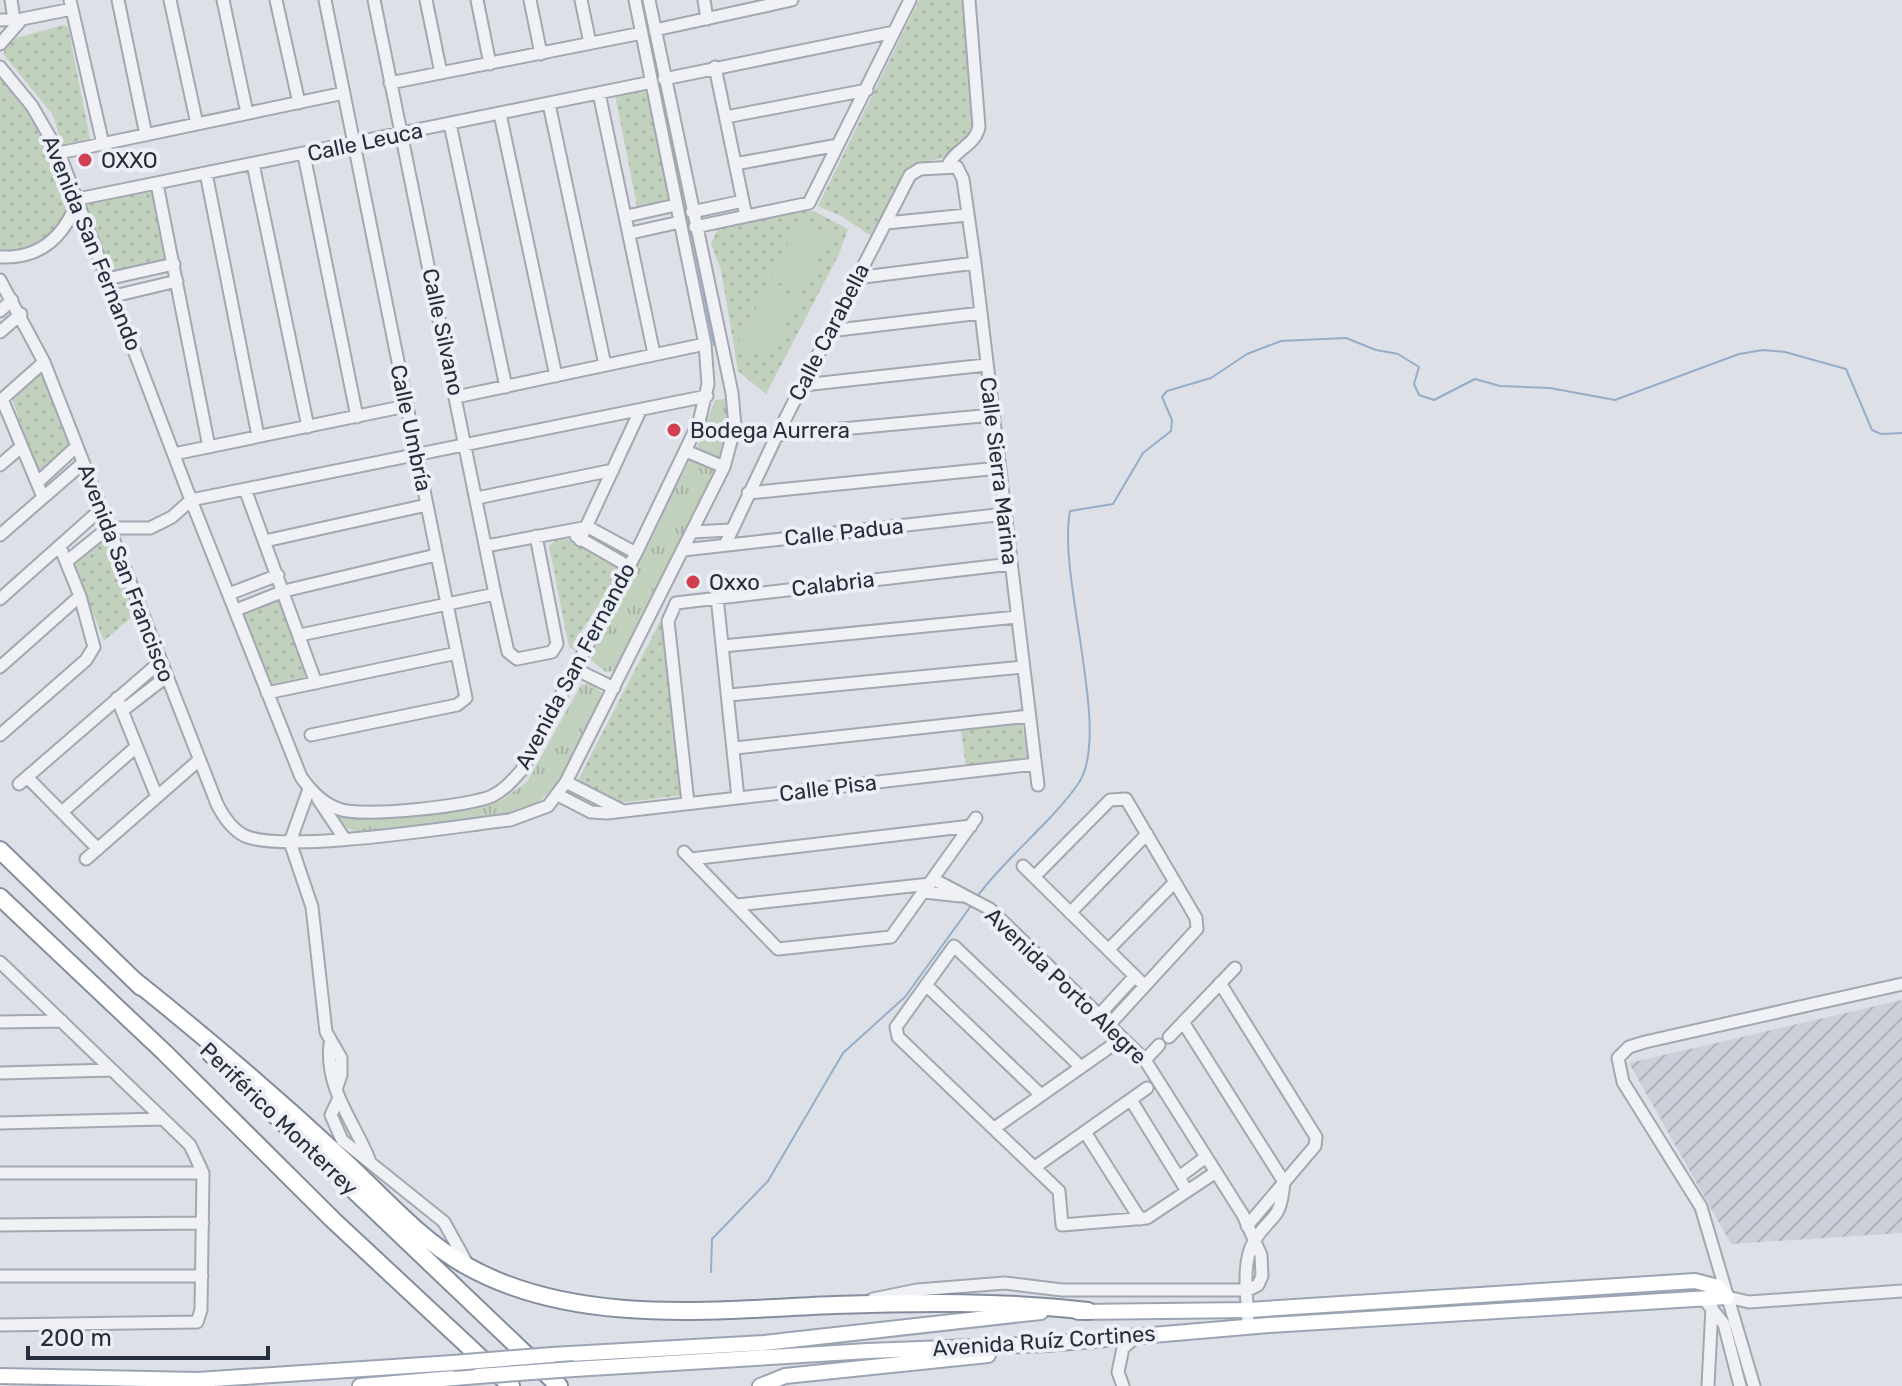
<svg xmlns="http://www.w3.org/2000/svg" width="1902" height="1386" font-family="Rubik,sans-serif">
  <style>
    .industrial { fill: url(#industrial-furrows) }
    .grass { fill: url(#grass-tufts) }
    .park { fill: url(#park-dots) }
    .pitch { fill: #c2d1be }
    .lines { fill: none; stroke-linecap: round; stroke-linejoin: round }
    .stream { stroke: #96adc8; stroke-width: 2 }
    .minor-casing { stroke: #a2a7b1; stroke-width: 15 }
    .major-casing { stroke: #9ca4b3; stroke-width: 18 }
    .highway-casing { stroke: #848d9e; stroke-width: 20 }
    .minor { stroke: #eff1f5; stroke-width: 11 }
    .major { stroke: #fff; stroke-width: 14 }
    .highway { stroke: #fff; stroke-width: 16 }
    .major-bridge-casing { stroke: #9ca4b3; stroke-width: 18; stroke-linecap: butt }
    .major-bridge { stroke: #fff; stroke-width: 14 }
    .poi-dot { fill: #d03e4f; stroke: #eceff5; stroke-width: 3 }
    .labels { text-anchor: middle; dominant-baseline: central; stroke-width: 8; stroke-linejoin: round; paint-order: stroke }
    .street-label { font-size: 22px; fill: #262e3e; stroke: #eceff5 }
    .poi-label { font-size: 22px; fill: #262e3e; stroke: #eceff5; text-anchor: start }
  </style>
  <defs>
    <pattern id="industrial-furrows" width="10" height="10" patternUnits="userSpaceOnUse" patternTransform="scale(2)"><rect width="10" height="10" fill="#cbcfd9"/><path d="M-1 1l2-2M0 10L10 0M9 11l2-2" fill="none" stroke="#aeb2bb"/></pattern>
    <pattern id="grass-tufts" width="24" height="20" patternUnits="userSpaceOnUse" patternTransform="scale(2)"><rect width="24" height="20" fill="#c2d1be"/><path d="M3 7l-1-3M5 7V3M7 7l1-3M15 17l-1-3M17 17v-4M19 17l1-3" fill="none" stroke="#a7b4a4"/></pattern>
    <pattern id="park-dots" width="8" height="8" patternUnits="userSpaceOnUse" patternTransform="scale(2)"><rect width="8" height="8" fill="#c2d1be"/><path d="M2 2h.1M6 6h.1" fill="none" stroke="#a7b4a4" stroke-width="1.8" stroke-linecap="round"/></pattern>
  </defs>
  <rect width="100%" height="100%" fill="#dde0e7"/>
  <path class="industrial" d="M 1902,1000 L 1902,1233 L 1731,1244 L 1629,1063 Z"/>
  <path class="grass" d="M 732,398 L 734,412 L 723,461 L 696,449 L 715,400 Z
    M 690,459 L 718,471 L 619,670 L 606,672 L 591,660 L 593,650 Z
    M 591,683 L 603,694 L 602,703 L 556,786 L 537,803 L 514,814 L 358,832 L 344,827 L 335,815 L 357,819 L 500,801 L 527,782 L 581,685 Z"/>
  <path class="park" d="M 919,0 L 968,0 L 980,125 L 948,157 L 916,164 L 871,236 L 843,217 L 818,206 Z
    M 63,25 L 68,27 L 90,138 L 62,145 L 53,115 L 4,55 L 4,46 L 10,40 Z
    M 0,73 C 22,100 78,179 65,216 C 63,223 55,230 50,236 C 39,249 18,254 0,251 Z
    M 650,88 L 674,199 L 637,206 L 615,95 Z
    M 152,191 L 167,261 L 111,275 L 85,205 Z
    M 772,211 L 814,211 L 848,229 L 839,254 L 766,394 L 738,371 L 721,270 L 711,244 L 721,222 L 729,226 Z
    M 43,371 L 71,443 L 42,470 L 36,468 L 12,399 Z
    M 106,536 L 137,612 L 104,641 L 73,562 Z
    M 556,539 L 567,539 L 624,567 L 580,633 L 576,651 L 569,647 L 549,546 Z
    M 280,599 L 310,675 L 309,680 L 272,686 L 242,614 Z
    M 663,616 L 682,795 L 620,803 L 578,780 Z
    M 1022,724 L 1028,757 L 1025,761 L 966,767 L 961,730 Z"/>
  <path class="pitch" d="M 800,219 L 831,235 L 801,294 L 770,278 Z
    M 769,284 L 799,300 L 768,360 L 737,344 Z"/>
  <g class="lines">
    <path class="stream" d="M 655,57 L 660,77
      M 661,84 L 714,345
      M 976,898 C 1005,858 1051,823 1078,784 C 1113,735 1057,578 1070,511 L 1113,504 L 1143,453 L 1171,431 L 1172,420 L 1162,397 L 1167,391 L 1211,378 L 1247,354 L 1281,341 L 1346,338 L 1376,350 L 1398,354 L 1419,367 L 1414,384 L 1419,395 L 1434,400 L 1475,379 L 1500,386 L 1550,388 L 1615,400 L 1739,354 L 1763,350 L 1785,352 L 1846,369 L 1872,430 L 1881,434 L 1902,433
      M 711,1272 L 712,1239 L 768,1181 L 843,1053 L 905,997 L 973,903"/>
    <g class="minor-casing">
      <path id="minor" d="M 11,0 L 15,26
        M 70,0 L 103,144
        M 118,0 L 146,135
        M 170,0 L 197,124
        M 223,0 L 247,113
        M 276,0 L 299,103
        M 374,0 L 495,594 L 508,652 L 517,659 L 552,652 L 557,644 L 536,536
        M 426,0 L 441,73
        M 477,0 L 490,64
        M 530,0 L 541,54
        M 581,0 L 590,43
        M 704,0 L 707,19
        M 0,20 L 22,19 L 72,9
        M 655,30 L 792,0
        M 0,44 L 22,19
        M 0,67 L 32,106 L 59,153 L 191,500 L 301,777 C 311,791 322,803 339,809 C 361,818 470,806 492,796 C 504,790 512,781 521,771 L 636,553 L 699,422 L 708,384 L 705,344 L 635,0
        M 715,67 L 746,216
        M 664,79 L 894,32
        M 390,83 L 642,33
        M 599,93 L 654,354
        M 549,104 L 605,365
        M 500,114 L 556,376
        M 726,117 L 867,90
        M 450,124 L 506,387
        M 59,153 L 344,93
        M 304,155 L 357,417
        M 253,164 L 308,427
        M 735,164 L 838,145
        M 948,165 C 955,149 975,146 979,127 L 969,0
        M 206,173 L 258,436
        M 157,184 L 209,447
        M 692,212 L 743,201
        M 627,216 L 676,205
        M 886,223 L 967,215
        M 695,227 L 809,203 L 910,0
        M 631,233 L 680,222
        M 0,257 C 41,259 65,236 78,199 L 652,82
        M 856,278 L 975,263
        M 107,279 L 174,264
        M 0,280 L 44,362 L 217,804 C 223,816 231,829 245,836 C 287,854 456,826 510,820 L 548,806 L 566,782 L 724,467 L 735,426 L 732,393 L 649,0
        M 114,296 L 177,281
        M 0,311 L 12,300
        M 829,331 L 981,313
        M 0,332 L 21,314
        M 803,385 L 986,365
        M 456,397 L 705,344
        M 2,399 L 43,497
        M 0,401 L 44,362
        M 777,435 L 993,415
        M 686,451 L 724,467
        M 174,454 L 406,406
        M 0,465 L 21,447
        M 37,483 L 77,446
        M 245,489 L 316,683
        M 748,493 L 999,468
        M 477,498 L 613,470
        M 692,532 L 730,530
        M 0,535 L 83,463
        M 576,536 L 628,566
        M 580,540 L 640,411
        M 265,541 L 427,505
        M 725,545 L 777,435 L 910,175 L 920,169 L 957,167 L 963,179 L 975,263 L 1038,785
        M 486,546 L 588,527 L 636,553
        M 683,550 L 1005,514
        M 66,562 L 108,528 L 150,528 L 172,517 L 191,500 L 707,396
        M 229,594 L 278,575
        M 717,597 L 738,798
        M 0,599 L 100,510
        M 236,610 L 284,591 L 436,555
        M 300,635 L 495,594
        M 723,646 L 1017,617
        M 0,667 L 80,596
        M 575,669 L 614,688
        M 267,693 L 457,653
        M 729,695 L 1023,667
        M 117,698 L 157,797
        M 122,711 L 166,677
        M 0,735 L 86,660 L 94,647 L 80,596 L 60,547
        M 311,735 L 457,705 L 466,698 L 325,0
        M 735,748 L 1029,716
        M 27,777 L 98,849
        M 566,782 L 621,810
        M 19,784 L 160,662
        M 309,789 L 290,842 L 312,907 L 326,1032 L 341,1058 L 341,1075 L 337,1087
        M 558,795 L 591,812 L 607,813 L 1035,764
        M 318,799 L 344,838
        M 688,803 L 668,621 L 676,603 L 1011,564
        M 62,812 L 136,747
        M 684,852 L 778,949 L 891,937 L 976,818
        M 86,859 L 199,760
        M 691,859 L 971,826
        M 1023,866 L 1145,986
        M 1034,877 L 1110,800 L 1126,799 L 1196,918 L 1197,929 L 1109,1025
        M 924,892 L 961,896
        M 737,905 L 930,884
        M 1070,913 L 1147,834
        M 1108,950 L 1175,882
        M 0,962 L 190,1145 L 203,1173 L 201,1310 L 197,1322 L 0,1325
        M 1220,983 L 1316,1137 L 1315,1146 L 1247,1226
        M 926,985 L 1041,1095
        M 1099,1015 L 1135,976
        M 0,1022 L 62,1021
        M 1183,1022 L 1284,1182 C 1280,1225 1271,1212 1253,1243 C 1241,1265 1248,1302 1248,1326
        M 1169,1037 L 1235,968
        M 330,1044 C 325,1088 353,1120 369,1159
        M 1145,1060 L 1159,1045
        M 1081,1067 L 954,946 L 896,1027 L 898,1037 L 1059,1191 L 1062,1225 L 1147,1218 L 1216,1172
        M 0,1073 L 112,1070
        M 338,1100 L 331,1115 L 342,1140 L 444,1222 L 465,1260
        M 1131,1100 L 1187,1191
        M 0,1123 L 162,1119
        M 996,1127 L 1114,1044
        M 1085,1132 L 1140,1219
        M 1035,1167 L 1147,1088
        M 0,1173 L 203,1173
        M 1179,1177 L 1206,1157
        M 0,1225 L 203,1223
        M 0,1276 L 202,1276
        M 1727,1297 L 1749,1302 L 1902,1291
        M 1703,1298 L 1724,1324 L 1740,1386
        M 873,1299 L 917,1290 L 1005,1283 L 1062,1290 L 1248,1290 L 1258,1285 L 1262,1276 L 1261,1255 L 1243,1215 L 1145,1060 L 990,909 L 933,879
        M 1123,1386 L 1118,1372 L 1123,1348 L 1137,1336
        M 1708,1386 L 1712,1307
        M 1754,1386 L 1701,1207 L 1623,1082 L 1618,1058 L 1629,1047 L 1645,1042 L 1902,984"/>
    </g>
    <g class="major-casing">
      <path id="major" d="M 1078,1312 L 1248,1310 L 1695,1281 L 1718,1287 L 1727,1297
        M 552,1355 L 764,1343 L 1041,1312
        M 574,1369 L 868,1351 L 1047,1344 L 1269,1325 L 1727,1297
        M 0,1376 L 198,1380 L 453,1363
        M 360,1386 L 478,1376
        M 760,1386 L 785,1376 L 988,1355"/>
    </g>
    <g class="highway-casing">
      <path id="highway" d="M 0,850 L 141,987
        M 0,897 L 165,1053 L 333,1220 L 511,1386
        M 134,980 C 204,1036 271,1093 337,1154 C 377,1190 417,1238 465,1265 C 574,1327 714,1310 834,1305 C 919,1302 1003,1301 1088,1311
        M 210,1053 L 559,1386"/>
    </g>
    <use href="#minor" class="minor"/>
    <use href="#major" class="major"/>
    <use href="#highway" class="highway"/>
    <g class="major-bridge-casing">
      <path id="major-bridge" d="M 453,1363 L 552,1355
        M 478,1376 L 574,1369"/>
    </g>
    <use href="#major-bridge" class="major-bridge"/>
  </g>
  <g class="poi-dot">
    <circle cx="85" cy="160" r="8"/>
    <circle cx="674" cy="430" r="8"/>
    <circle cx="693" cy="582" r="8"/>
  </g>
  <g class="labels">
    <g class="street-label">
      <text transform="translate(365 142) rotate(-12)">Calle Leuca</text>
      <text transform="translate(92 243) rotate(68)">Avenida San Fernando</text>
      <text transform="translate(443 332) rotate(78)">Calle Silvano</text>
      <text transform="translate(829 332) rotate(-63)">Calle Carabella</text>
      <text transform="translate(411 428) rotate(78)">Calle Umbría</text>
      <text transform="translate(999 471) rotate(83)">Calle Sierra Marina</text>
      <text transform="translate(844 532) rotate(-6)">Calle Padua</text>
      <text transform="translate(126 573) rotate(69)">Avenida San Francisco</text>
      <text transform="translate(833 584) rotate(-7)">Calabria</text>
      <text transform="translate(575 666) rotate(-62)">Avenida San Fernando</text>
      <text transform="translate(828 788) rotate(-7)">Calle Pisa</text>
      <text transform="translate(1066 986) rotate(44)">Avenida Porto Alegre</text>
      <text transform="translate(279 1119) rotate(44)">Periférico Monterrey</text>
      <text transform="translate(1044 1341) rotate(-4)">Avenida Ruíz Cortines</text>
    </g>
    <g class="poi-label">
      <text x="101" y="160">OXXO</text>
      <text x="690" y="430">Bodega Aurrera</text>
      <text x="709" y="582">Oxxo</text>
    </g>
  </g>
  <path d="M28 1346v12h240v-12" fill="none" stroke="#262e3e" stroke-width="4"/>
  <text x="40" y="1346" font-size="24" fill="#262e3e" stroke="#eceff5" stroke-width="6" paint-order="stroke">200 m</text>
</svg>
